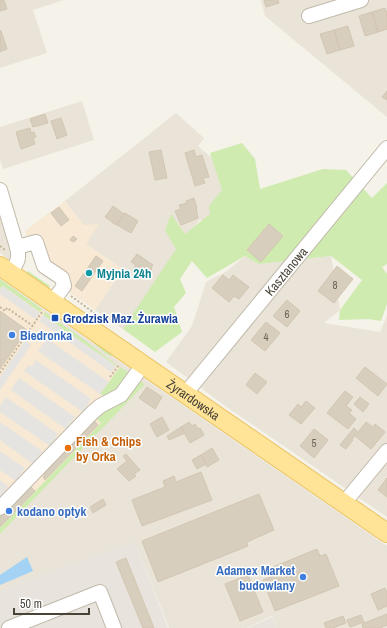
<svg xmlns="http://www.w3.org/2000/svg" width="387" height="628" font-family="'Archivo Narrow',sans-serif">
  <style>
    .residential { fill: #e9e4d7 }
    .commercial { fill: #f7e9d4 }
    .industrial { fill: #e8e3dd }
    .green { fill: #cfebb0 }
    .parking { fill: #e6e4e1 }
    .water { fill: #a3d2f4 }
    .building { fill: #d7cebe; stroke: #d3c6b1 }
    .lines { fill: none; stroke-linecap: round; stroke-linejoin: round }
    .minor-casing { stroke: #c1baab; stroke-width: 16 }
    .major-casing { stroke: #eac363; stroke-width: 20 }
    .path { stroke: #c4b69b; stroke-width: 2; stroke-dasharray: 2 2; stroke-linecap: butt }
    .minor { stroke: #fff; stroke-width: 14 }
    .major { stroke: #ffe498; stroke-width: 18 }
    .culture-dot { fill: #0f9aa8; stroke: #fff; stroke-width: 1.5 }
    .transit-dot { fill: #1a4fb4; stroke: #fff; stroke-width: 1.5 }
    .shop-dot { fill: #3f7fe0; stroke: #fff; stroke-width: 1.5 }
    .food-dot { fill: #e8710a; stroke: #fff; stroke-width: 1.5 }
    .labels { text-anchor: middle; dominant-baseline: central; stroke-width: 3; stroke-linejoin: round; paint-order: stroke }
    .number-label { font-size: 11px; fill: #6c6559 }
    .street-label { font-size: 13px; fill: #494237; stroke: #fff }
    .culture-label { font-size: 13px; font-weight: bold; fill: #0d838f; stroke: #fff; text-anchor: start }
    .transit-label { font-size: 13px; font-weight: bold; fill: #164399; stroke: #fff; text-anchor: start }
    .shop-label { font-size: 13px; font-weight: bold; fill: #366cbe; stroke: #fff; text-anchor: start }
    .food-label { font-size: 13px; font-weight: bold; fill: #c56008; stroke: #fff; text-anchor: start }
  </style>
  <rect width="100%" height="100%" fill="#f5f2e9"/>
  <path class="residential" d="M 0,0 L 64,0 L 33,10 L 47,53 L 0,68 Z
    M 261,0 L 387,0 L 387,117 L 265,16 Z
    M 82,101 L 94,140 L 3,169 L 0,159 L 0,127 Z
    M 176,113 L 204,138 L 198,146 L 271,209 L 237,249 L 200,219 L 123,329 L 95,310 L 123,269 L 86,244 L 84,225 L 65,201 Z
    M 0,207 L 15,256 L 11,261 L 0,253 Z
    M 245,256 L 259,264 L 331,256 L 340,310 L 324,323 L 380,332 L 387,316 L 387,517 L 224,405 L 166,362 L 192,326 L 206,282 L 227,271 Z
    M 0,279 L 387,546 L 387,628 L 277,628 L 272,616 L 246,628 L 169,628 L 135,542 L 0,590 Z"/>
  <path class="commercial" d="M 65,201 L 84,225 L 99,224 L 86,244 L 123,269 L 95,310 L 58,284 L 59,282 L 36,266 L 25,231 Z
    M 0,282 L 61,323 L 60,325 L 144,384 L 0,534 Z"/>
  <path class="industrial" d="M 135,542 L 168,628 L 0,628 L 0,590 Z
    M 272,617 L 277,628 L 247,628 Z"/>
  <path class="green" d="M 242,143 L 255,159 L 260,189 L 323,169 L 346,170 L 372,198 L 387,183 L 387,264 L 382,267 L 387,274 L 387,304 L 381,321 L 368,319 L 339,320 L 340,310 L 362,280 L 331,256 L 259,264 L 245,256 L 207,278 L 192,261 L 180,279 L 186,293 L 174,307 L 182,332 L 155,352 L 123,329 L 176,249 L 165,230 L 171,214 L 185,234 L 210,214 L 209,206 L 222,190 L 210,153 Z
    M 28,271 L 50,286 L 48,289 L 26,274 Z
    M 0,279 L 42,309 L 40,312 L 3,286 L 0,289 Z
    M 45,312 L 86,341 L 103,355 L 117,365 L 116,366 L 66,331 L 62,337 L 59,336 L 63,329 L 43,315 Z
    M 63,320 L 82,330 L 112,355 L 111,356 L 106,354 L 89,339 Z
    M 120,367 L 128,372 L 127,378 L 115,393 L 105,396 L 100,394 Z
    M 142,382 L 145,384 L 0,534 L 0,528 L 101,423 L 94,416 L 138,383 Z"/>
  <path class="parking" d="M 3,286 L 40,313 L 35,319 L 0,294 L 0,290 Z
    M 43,315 L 63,329 L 59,335 L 39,321 Z
    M 66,331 L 116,366 L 111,372 L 62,337 Z
    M 47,339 L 109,382 L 100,394 L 38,351 Z
    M 25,341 L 31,345 L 0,390 L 0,377 Z
    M 36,360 L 91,399 L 83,412 L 24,371 L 29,365 L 32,367 Z
    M 19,378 L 75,417 L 66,429 L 11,390 Z
    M 6,397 L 58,434 L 50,446 L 0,412 L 0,406 Z
    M 0,422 L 42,451 L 33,464 L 0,440 Z
    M 0,451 L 25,468 L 16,481 L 0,470 Z
    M 0,480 L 8,486 L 0,498 Z"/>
  <path class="water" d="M 27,557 L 33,571 L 0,585 L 0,575 Z"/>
  <path class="building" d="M 0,0 L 4,0 L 7,9 L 0,11 Z
    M 264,0 L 278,0 L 279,3 L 266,7 Z
    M 385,8 L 387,13 L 387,29 L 378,32 L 372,12 Z
    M 372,12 L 378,32 L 365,36 L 359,16 Z
    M 348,26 L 354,46 L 340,50 L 334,30 Z
    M 0,30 L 1,31 L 7,49 L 0,52 Z
    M 334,30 L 340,50 L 327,54 L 320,34 Z
    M 387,91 L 387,100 L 382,97 Z
    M 45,114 L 48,123 L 33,127 L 30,119 Z
    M 61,118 L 67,135 L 57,139 L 51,121 Z
    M 30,128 L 31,133 L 34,132 L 36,137 L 33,138 L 35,144 L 21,149 L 16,132 Z
    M 161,150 L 167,178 L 155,180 L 149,152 Z
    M 194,150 L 196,157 L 202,155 L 209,177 L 203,178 L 205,183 L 195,186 L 185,153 Z
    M 194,198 L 197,208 L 196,208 L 198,218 L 181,225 L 175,211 L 181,209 L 179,205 L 187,203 L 186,201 Z
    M 113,206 L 124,214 L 116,225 L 105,217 Z
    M 59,207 L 69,220 L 61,226 L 51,213 Z
    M 125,213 L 138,221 L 131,233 L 117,225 Z
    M 269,224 L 283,236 L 261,262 L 247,250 Z
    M 73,236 L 77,239 L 74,242 L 70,240 Z
    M 137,254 L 153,265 L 151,268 L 152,269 L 150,273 L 147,271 L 142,278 L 132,271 L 136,265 L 131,262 Z
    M 96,256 L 103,261 L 82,291 L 75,286 Z
    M 337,266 L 353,279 L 334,303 L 318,291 Z
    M 223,275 L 229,280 L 233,275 L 249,287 L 239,299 L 234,296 L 229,302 L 212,288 Z
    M 287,300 L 300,311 L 287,327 L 273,316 Z
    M 0,311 L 27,330 L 0,369 Z
    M 266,322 L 280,333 L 265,351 L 251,340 Z
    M 365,367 L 387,384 L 378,396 L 356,378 Z
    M 255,373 L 267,382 L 257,394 L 246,385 Z
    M 147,387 L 162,397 L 155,409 L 139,398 Z
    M 345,391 L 353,397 L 346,406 L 352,410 L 349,413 L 356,419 L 348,429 L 327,413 Z
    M 360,397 L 369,404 L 363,412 L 354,404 Z
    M 306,401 L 315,408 L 301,424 L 289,415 L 298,404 L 301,407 Z
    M 162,417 L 169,430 L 157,437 L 150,424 Z
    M 93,419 L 98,425 L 45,480 L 43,477 L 45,475 L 42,472 Z
    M 189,422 L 192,426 L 195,424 L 198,429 L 200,428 L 204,435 L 190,443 L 181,427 Z
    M 366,422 L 373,427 L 375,424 L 385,432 L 371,449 L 355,436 Z
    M 181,427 L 185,433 L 169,440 L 167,436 Z
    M 354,428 L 357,431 L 352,440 L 353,440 L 346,449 L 340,445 Z
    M 314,429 L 328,440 L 314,458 L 300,446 Z
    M 212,448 L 219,460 L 207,467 L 201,455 Z
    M 126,454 L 140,470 L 134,474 L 136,476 L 129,481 L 117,469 L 127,461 L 123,456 Z
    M 201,455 L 206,464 L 197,469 L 192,460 Z
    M 201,472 L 212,500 L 142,526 L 132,500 L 165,487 L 163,481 L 174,476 L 176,482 Z
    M 387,478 L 387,497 L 378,490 Z
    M 29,485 L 35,491 L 0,527 L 0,516 Z
    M 259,494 L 274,530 L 247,542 L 248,546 L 158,582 L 142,541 Z
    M 103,499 L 106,505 L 93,513 L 90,507 Z
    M 317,549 L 320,556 L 326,554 L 339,586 L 275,611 L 263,580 L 275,575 L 273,567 Z
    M 126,558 L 154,628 L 143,628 L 116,562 Z
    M 248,575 L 263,612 L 240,621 L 225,584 Z
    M 385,588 L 387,593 L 387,606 L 378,610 L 371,594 Z
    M 387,614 L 387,625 L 380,628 L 363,628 L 362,624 Z
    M 361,615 L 364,622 L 350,627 L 347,620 Z
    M 343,616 L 346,623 L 333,628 L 326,628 L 324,623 Z"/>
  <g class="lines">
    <g class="minor-casing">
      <g id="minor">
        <path d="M 309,16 L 361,0"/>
        <path d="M 0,190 L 17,247 C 20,260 17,262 10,273"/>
        <path d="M 17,247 L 36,242 L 44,266 L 62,278 L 64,286 L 52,302"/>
        <path id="s1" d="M 185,394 L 387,148"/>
        <path d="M 344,503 L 387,451"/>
        <path d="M 0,508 L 92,413 L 100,406 L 121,395 L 143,365"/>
        <path d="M 9,628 L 100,592 L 114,628"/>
      </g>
    </g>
    <g class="major-casing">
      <g id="major">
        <path id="s2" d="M 0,266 L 387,533"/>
      </g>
    </g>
    <path class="path" d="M 0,246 L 5,250
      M 71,296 L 108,323
      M 0,307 L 5,311 L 7,308 L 33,326
      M 0,373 L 42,312
      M 110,377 L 119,365"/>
    <use href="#minor" class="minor"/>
    <use href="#major" class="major"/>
  </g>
  <circle class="culture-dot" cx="89" cy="273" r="4"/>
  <rect class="transit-dot" x="51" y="314" width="8" height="8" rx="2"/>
  <g class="shop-dot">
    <circle cx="12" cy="335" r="4"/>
    <circle cx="9" cy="511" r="4"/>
    <circle cx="303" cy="577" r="4"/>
  </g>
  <circle class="food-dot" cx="68" cy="448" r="4"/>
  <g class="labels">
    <g class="number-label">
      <text x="335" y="285">8</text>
      <text x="287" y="314">6</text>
      <text x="266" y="337">4</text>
      <text x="314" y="443">5</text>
    </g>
    <g class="street-label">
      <text stroke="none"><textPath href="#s1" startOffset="159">Kasztanowa</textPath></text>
      <text stroke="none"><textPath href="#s2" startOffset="235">Żyrardowska</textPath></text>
    </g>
    <g class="culture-label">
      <text x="97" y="273">Myjnia 24h</text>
    </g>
    <g class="transit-label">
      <text x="63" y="318">Grodzisk Maz. Żurawia</text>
    </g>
    <g class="shop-label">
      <text x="20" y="335">Biedronka</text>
      <text x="17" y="511">kodano optyk</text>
      <text x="295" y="570" text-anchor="end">Adamex Market<tspan x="295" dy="15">budowlany</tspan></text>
    </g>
    <g class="food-label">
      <text x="76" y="441">Fish &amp; Chips<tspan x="76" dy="15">by Orka</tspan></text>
    </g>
  </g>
  <path d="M14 608v6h75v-6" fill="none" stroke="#494237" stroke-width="2"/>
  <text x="20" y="608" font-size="12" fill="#494237" stroke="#ffffff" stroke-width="3" paint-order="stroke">50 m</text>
</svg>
